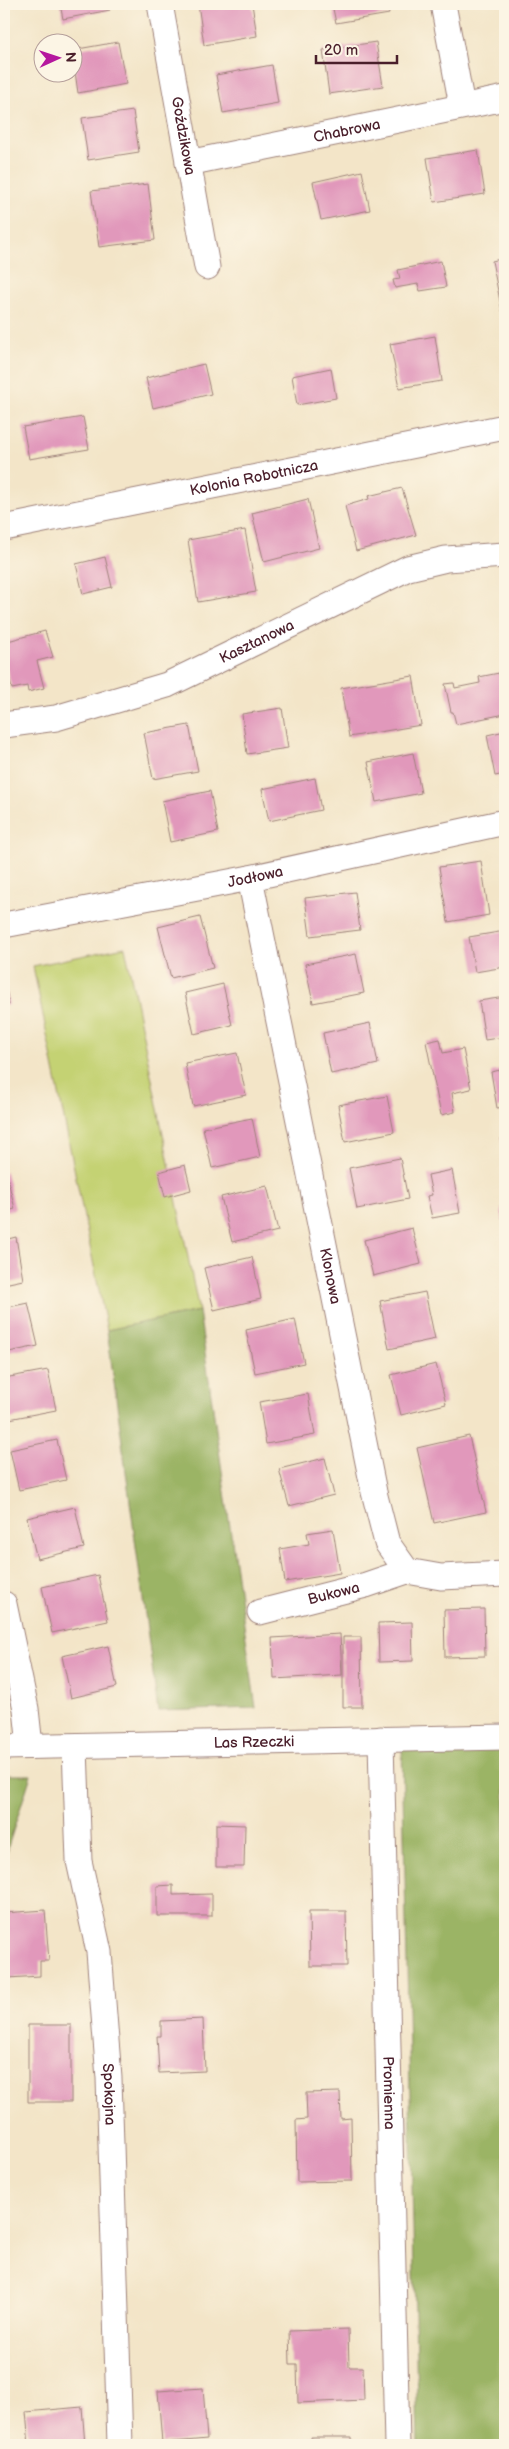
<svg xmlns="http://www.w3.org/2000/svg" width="509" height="2449" font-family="'Balsamiq Sans',sans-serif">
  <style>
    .green { fill: #c4d273; stroke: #87784f }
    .forest { fill: #9bb465; stroke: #726a48 }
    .building { fill: #e198bb }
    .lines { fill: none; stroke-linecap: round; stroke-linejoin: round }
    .minor-casing { stroke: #9e827a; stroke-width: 27 }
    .minor { stroke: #fff; stroke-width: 25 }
    .labels { text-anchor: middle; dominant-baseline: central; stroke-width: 4; stroke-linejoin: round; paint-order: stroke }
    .street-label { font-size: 15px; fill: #4a1f2b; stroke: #fcf5e5 }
  </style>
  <rect width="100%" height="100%" fill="#fcf5e5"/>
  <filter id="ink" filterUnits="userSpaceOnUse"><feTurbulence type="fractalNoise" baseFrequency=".02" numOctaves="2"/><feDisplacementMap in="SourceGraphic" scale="10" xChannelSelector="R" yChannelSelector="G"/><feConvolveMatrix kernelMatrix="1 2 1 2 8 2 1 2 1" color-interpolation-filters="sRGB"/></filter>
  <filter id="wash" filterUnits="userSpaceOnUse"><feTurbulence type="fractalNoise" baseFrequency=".0096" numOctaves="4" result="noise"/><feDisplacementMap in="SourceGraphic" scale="20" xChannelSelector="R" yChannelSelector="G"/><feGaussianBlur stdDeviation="1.12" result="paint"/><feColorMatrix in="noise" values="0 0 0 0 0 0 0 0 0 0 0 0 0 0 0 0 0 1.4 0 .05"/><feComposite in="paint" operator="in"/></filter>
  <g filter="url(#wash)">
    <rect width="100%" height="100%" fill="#f3e5c8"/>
    <path class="green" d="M 125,947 L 199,1311 L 107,1330 L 33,966 Z"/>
    <path class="forest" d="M 199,1311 L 256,1708 L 158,1711 L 107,1330 Z
      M 505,1745 L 505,2445 L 418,2445 L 402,1746 Z
      M 4,1775 L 31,1775 L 4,1859 Z"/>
    <g id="blocks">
      <path class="building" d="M 60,4 L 109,4 L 110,10 L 63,19 Z
        M 198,4 L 252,4 L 257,36 L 204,45 Z
        M 332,4 L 387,4 L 389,14 L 336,23 Z
        M 118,42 L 126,84 L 78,93 L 72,50 Z
        M 376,42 L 383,86 L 329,94 L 323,50 Z
        M 272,65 L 278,103 L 223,113 L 216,75 Z
        M 133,111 L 139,152 L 88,160 L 82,118 Z
        M 478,150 L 485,194 L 434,202 L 427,158 Z
        M 362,171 L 370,210 L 321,220 L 313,182 Z
        M 148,184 L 155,240 L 99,247 L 91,191 Z
        M 505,258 L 505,310 L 502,311 L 492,261 Z
        M 441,261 L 446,287 L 420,291 L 418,284 L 395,288 L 393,280 L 400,279 L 398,270 Z
        M 435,336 L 442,381 L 399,388 L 390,344 Z
        M 204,364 L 211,394 L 153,408 L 146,378 Z
        M 331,368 L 336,398 L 297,405 L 292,376 Z
        M 83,417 L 89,449 L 29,459 L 23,427 Z
        M 402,488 L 416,535 L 356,551 L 345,506 L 369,499 L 368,496 Z
        M 308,499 L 319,548 L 264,562 L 252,513 Z
        M 245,530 L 256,592 L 198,602 L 188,540 Z
        M 105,557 L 112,587 L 83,594 L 76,564 Z
        M 45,631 L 53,657 L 37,661 L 44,688 L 28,692 L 27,686 L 12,689 L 4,659 L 4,642 Z
        M 499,673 L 499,675 L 505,674 L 505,714 L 456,724 L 453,712 L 451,712 L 445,684 L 454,683 L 455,688 L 480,683 L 479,677 Z
        M 413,676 L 421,725 L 349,737 L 341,688 Z
        M 282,708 L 288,748 L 247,754 L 242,714 Z
        M 189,725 L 198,771 L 153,779 L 144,733 Z
        M 505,731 L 505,774 L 495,776 L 487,735 Z
        M 413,753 L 421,793 L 376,802 L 368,762 Z
        M 315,778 L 321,810 L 269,821 L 262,789 Z
        M 210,791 L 218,832 L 170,842 L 162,801 Z
        M 481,861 L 489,915 L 448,922 L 439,867 Z
        M 355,892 L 360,930 L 310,936 L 305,898 Z
        M 200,917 L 213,968 L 171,978 L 158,927 Z
        M 505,931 L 505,967 L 475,972 L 469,937 Z
        M 356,954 L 364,993 L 313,1003 L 305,964 Z
        M 5,984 L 9,1005 L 4,1006 L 4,985 Z
        M 223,984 L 232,1025 L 194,1034 L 185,993 Z
        M 505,997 L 505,1037 L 485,1040 L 479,1001 Z
        M 370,1023 L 378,1064 L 331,1074 L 323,1033 Z
        M 440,1039 L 443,1053 L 463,1049 L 471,1089 L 452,1093 L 455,1112 L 441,1115 L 426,1042 Z
        M 237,1053 L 246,1095 L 193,1106 L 185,1063 Z
        M 505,1069 L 505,1107 L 497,1108 L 491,1072 Z
        M 387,1096 L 394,1132 L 345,1142 L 338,1105 Z
        M 252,1118 L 260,1157 L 212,1168 L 203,1128 Z
        M 501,1138 L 505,1138 L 505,1158 L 504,1158 Z
        M 400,1158 L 408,1199 L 357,1209 L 349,1168 Z
        M 185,1165 L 191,1190 L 165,1197 L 159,1172 Z
        M 452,1170 L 460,1213 L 432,1218 L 427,1196 L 432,1195 L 428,1175 Z
        M 6,1172 L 15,1209 L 4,1212 L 4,1173 Z
        M 267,1186 L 278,1231 L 232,1242 L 221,1197 Z
        M 505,1208 L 505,1228 L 504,1228 L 501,1209 Z
        M 412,1228 L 421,1264 L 373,1276 L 364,1240 Z
        M 16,1237 L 23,1280 L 4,1284 L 4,1240 Z
        M 252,1257 L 261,1299 L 214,1310 L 204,1268 Z
        M 425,1292 L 435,1339 L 389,1349 L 380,1301 Z
        M 28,1303 L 38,1346 L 4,1353 L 4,1308 Z
        M 295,1319 L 304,1363 L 255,1373 L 246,1330 Z
        M 436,1364 L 446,1404 L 401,1415 L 391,1375 Z
        M 48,1370 L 56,1410 L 4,1420 L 4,1378 Z
        M 308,1394 L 315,1435 L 266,1444 L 259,1402 Z
        M 469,1436 L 486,1512 L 434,1523 L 417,1448 Z
        M 57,1440 L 66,1480 L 19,1490 L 10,1450 Z
        M 325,1458 L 334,1495 L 289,1506 L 279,1469 Z
        M 75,1507 L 84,1548 L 37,1559 L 27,1518 Z
        M 333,1529 L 340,1573 L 285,1582 L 280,1549 L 309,1544 L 307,1533 Z
        M 98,1575 L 108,1621 L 52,1633 L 42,1587 Z
        M 484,1609 L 485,1656 L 445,1657 L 444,1610 Z
        M 412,1622 L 413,1661 L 379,1662 L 378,1623 Z
        M 340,1634 L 342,1675 L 274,1679 L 272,1638 Z
        M 343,1637 L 361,1637 L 362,1707 L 343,1707 Z
        M 108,1646 L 117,1687 L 71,1698 L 62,1656 Z
        M 216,1824 L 245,1825 L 244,1867 L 216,1867 Z
        M 173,1885 L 173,1895 L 212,1894 L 212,1916 L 157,1916 L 157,1886 Z
        M 45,1910 L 49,1961 L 40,1961 L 40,1976 L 8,1978 L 7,1964 L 4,1964 L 4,1913 Z
        M 309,1911 L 346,1911 L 347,1966 L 310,1966 Z
        M 203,2019 L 205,2071 L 159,2073 L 157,2036 L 161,2036 L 161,2021 Z
        M 28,2025 L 71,2025 L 71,2102 L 28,2102 Z
        M 340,2092 L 341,2119 L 351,2118 L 352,2181 L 297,2182 L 296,2120 L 307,2119 L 306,2093 Z
        M 348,2329 L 349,2367 L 363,2367 L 364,2400 L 298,2403 L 297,2364 L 290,2364 L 289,2331 Z
        M 203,2388 L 207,2439 L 162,2443 L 158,2391 Z
        M 82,2407 L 85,2445 L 29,2445 L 26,2412 Z
        M 311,2437 L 352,2437 L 352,2445 L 311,2445 Z"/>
    </g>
  </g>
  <g filter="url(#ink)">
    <use href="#blocks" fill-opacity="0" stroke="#9e827a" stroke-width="1"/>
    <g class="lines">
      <g class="minor-casing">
        <g id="minor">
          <path id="s1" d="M 160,4 L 207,267"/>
          <path d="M 443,4 L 462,106"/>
          <path id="s2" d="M 188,163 L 505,98"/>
          <path id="s3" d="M 4,528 L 505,427"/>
          <path id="s4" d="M 4,725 L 56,718 L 167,685 L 408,568 L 446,559 L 505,555"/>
          <path id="s5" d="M 250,878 L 374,1492 L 387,1543 L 407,1571 L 441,1577 L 505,1574"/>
          <path id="s6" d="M 4,925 L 250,878 L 505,822"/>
          <path d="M 4,1604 L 26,1709 L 30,1746"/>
          <path id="s7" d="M 260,1612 L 366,1585 L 407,1571"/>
          <path id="s8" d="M 381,1739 L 397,2445"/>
          <path id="s9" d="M 4,1747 L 505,1737"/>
          <path id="s10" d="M 75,1747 L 79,1861 L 99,1952 L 109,2078 L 120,2445"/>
        </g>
      </g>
      <use href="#minor" class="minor"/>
    </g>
  </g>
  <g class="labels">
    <g class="street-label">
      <text stroke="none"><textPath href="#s2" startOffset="162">Chabrowa</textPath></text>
      <text stroke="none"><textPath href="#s1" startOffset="134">Goździkowa</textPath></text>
      <text stroke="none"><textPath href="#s3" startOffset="255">Kolonia Robotnicza</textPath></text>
      <text stroke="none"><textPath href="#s4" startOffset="268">Kasztanowa</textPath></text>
      <text stroke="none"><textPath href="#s6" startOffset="256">Jodłowa</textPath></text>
      <text stroke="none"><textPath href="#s5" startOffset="406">Klonowa</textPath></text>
      <text stroke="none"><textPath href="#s7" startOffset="76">Bukowa</textPath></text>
      <text stroke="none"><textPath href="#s9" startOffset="250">Las Rzeczki</textPath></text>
      <text stroke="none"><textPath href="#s8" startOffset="354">Promienna</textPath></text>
      <text stroke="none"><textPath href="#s10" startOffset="350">Spokojna</textPath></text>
    </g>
  </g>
  <rect width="509" height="2449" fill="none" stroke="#fcf5e5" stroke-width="20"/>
  <g transform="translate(58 58) rotate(87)"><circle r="24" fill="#fcf5e5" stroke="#b59f9b"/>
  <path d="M0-4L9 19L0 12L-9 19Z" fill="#b5179e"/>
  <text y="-8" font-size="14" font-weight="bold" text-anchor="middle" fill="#4a1f2b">N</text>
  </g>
  <path d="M316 55v8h81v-8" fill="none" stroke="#4a1f2b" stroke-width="2.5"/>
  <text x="324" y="55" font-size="15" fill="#4a1f2b" stroke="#fcf5e5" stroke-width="4" paint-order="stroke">20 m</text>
</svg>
